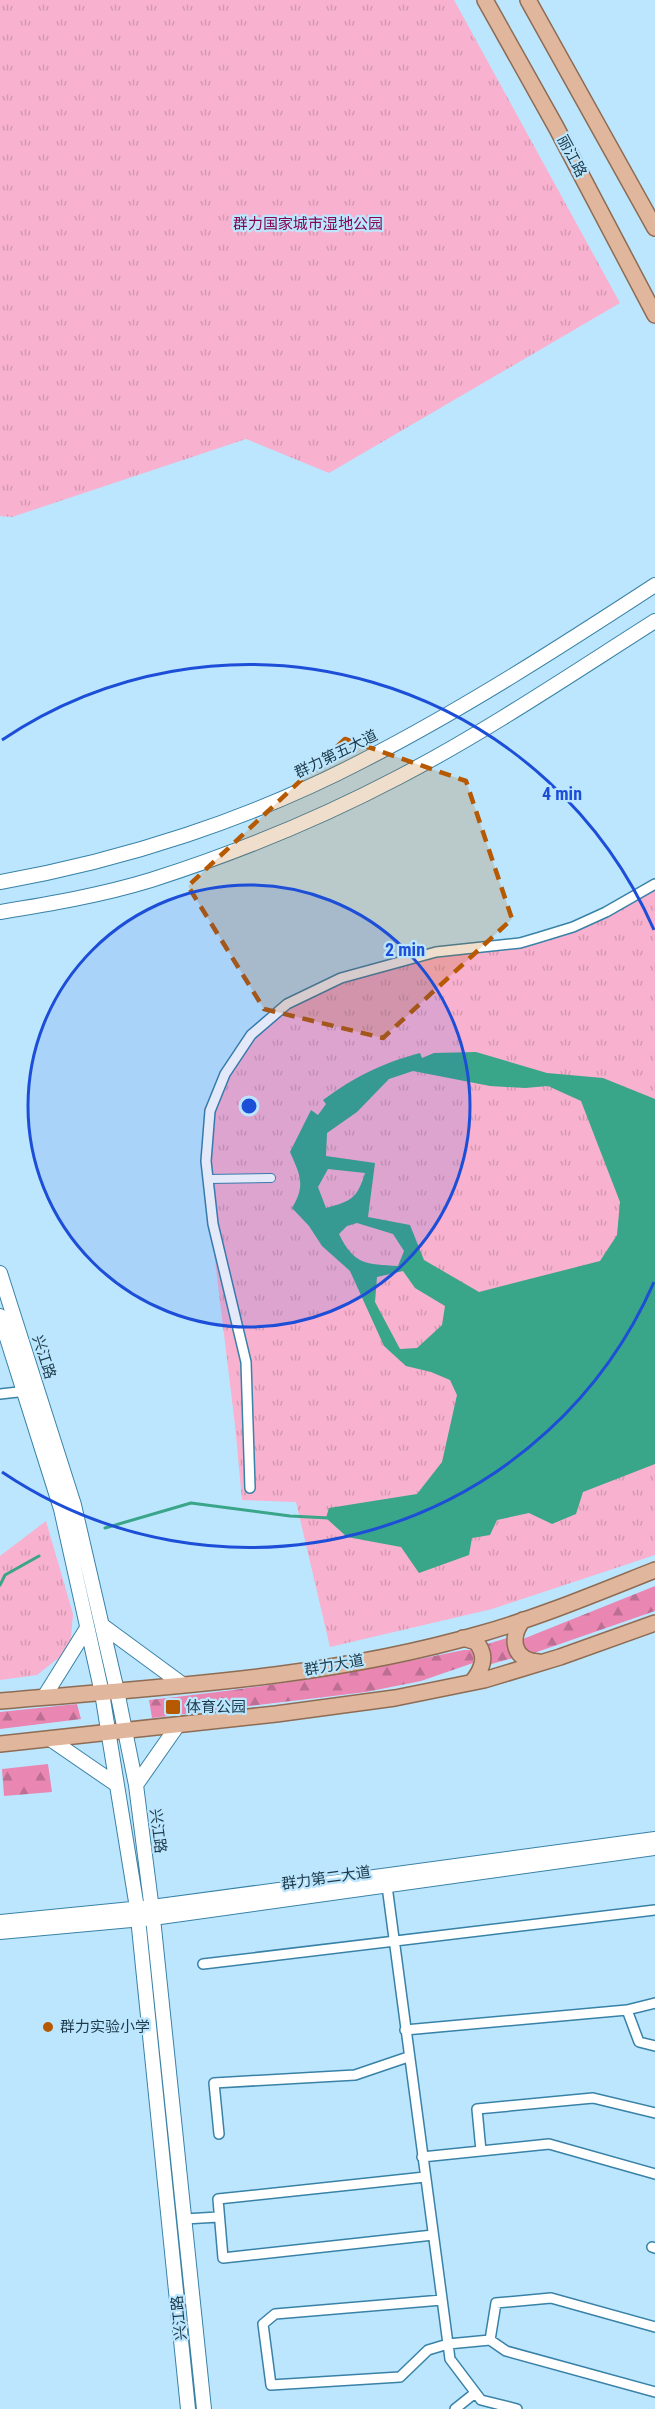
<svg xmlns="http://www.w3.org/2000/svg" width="655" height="2409" font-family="'Roboto Condensed','Noto Sans SC',sans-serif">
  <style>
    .forest { fill: url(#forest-firs) }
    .park { fill: url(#park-tufts) }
    .water { fill: #39a589; fill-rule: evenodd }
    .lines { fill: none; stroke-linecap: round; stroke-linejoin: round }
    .stream { stroke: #39a589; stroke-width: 3 }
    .pedestrian-casing { stroke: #3982a7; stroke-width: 10 }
    .minor-casing { stroke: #3982a7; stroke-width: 12 }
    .secondary-casing { stroke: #3982a7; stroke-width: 16 }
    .primary-casing { stroke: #8e6c54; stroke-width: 18 }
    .pedestrian { stroke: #fff; stroke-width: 8 }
    .minor { stroke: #fff; stroke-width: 9 }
    .secondary { stroke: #fff; stroke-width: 14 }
    .primary { stroke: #e0b79c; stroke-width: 15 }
    .marked { fill: #b65901; fill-opacity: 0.2; stroke: #b65901; stroke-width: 4.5; stroke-dasharray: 12 8; stroke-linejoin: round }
    .ring { fill: none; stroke: #1d4ed8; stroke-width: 3 }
    .poi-dot { fill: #b65901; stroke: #bce6fe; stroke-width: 2 }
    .labels { text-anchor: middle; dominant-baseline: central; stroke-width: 4.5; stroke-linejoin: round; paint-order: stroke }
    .street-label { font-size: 15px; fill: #1c3a4a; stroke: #bce6fe }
    .park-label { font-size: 15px; fill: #830750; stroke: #bce6fe }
    .poi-label { font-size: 15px; fill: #1c3a4a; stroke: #bce6fe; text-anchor: start }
    .centre { fill: #1d4ed8; stroke: #bce6fe; stroke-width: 3 }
    .ring-label { font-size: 18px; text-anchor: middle; font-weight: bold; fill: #1d4ed8; stroke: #bce6fe; stroke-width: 4.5; stroke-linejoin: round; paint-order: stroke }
  </style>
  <defs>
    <pattern id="forest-firs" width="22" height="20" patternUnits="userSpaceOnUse" patternTransform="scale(1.5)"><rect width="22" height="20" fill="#ea86b2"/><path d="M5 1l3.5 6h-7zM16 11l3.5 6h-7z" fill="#bd6f93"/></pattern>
    <pattern id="park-tufts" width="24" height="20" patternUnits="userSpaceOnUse" patternTransform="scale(1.5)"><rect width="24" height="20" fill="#f8b1ce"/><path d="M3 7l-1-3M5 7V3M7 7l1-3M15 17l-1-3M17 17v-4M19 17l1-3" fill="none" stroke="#d499b2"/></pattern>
  </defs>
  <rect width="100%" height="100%" fill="#bce6fe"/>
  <path class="forest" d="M 655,1586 L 655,1611 L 534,1653 L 525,1653 L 523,1648 L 523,1639 Z
    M 507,1638 L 509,1640 L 509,1650 L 513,1658 L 488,1665 L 484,1645 Z
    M 464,1650 L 471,1650 L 474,1655 L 473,1663 L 421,1681 L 366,1692 L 152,1718 L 149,1700 C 255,1689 360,1672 464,1650 Z
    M 77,1704 L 81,1719 L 0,1729 L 0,1712 Z
    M 48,1764 L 52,1792 L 4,1796 L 2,1769 Z"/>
  <path class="park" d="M 0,0 L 454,0 L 620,303 L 329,473 L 246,439 L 12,517 L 0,516 Z
    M 655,890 L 655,1555 L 492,1609 L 330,1647 L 296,1502 L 242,1500 L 235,1425 L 203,1161 L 204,1109 L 240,1041 L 283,1003 L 357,973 L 443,948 L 525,946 L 581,929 Z
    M 46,1521 L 73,1614 L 70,1649 L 37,1675 L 0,1680 L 0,1556 Z"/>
  <path class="water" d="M 476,1052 L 547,1073 L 603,1078 L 655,1099 L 655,1464 L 583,1492 L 576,1514 L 552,1524 L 529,1513 L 497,1520 L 490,1535 L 472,1538 L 469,1555 L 419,1573 L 401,1547 L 347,1537 L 326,1518 L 329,1508 L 417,1494 L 442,1462 L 457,1395 L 450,1380 L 431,1372 L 406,1366 L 384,1346 L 350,1271 L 322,1246 L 309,1226 L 292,1208 C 306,1185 300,1175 290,1152 L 311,1110 L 318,1115 L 326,1104 L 323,1100 C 356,1076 380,1064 420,1053 L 422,1058 L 434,1053 ZM 413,1071 L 490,1086 L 525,1088 L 548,1086 L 581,1101 L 620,1202 L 617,1235 L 600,1261 L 479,1292 L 424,1260 L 410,1225 L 368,1217 L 375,1163 L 326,1156 L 327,1133 L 357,1112 L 389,1079 ZM 328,1169 L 365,1173 C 357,1199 351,1201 326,1208 L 318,1187 ZM 357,1223 L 393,1234 L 404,1251 L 398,1266 C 366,1264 354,1265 339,1234 L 347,1226 ZM 403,1271 L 415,1288 L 445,1306 L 442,1325 L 417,1348 L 400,1349 L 375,1302 L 377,1277 Z"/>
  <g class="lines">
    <path class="stream" d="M 105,1528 L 191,1503 L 290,1516 L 329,1518
      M 0,1585 L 5,1575 L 39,1556"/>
    <g class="pedestrian-casing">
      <path id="pedestrian" d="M 208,1179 L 271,1178"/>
    </g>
    <g class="minor-casing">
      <path id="minor" d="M 0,1394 L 27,1391
        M 250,1488 L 246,1362 L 213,1224 L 206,1161 L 210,1111 L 225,1074 L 251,1035 L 287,1004 L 341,978 L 436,952 L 520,943 L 537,938 L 573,927 L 606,912 L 655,884
        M 387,1886 L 450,2359 L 481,2400 L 517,2409
        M 203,1964 L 655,1910
        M 655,2003 L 627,2010 L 639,2042 L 655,2046
        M 405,2030 L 627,2010
        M 219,2134 L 214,2083 L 355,2075 L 408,2057
        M 481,2151 L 477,2109 L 593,2098 L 655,2113
        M 422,2157 L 549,2144 L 655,2174
        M 425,2177 L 218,2199 L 223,2258 L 433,2235
        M 185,2219 L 218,2217
        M 652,2247 L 655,2248
        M 442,2300 L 275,2314 L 263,2324 L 271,2385 L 400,2377 L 428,2350 L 448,2344 L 490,2340 L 506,2351 L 655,2392
        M 490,2340 L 496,2303 L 551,2298 L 655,2327
        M 455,2409 L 475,2393"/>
    </g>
    <g class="secondary-casing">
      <path id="secondary" d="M 0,882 C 125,860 251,819 364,760 C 465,708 560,647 655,585
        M 0,912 C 50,904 102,895 151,880 C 236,853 319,819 399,777 C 487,731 570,675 655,621
        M 0,1273 L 74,1505 L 117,1691 L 136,1785 L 153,1918 L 204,2409
        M 0,1316 L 61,1509 L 102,1693 L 137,1908 L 188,2409
        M 103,1626 L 182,1684
        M 44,1697 L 87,1628
        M 50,1739 L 117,1785
        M 136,1785 L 178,1725
        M 0,1922 L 152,1907 L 655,1839
        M 0,1932 L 153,1918 L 655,1848"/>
    </g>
    <g class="primary-casing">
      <path id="primary" d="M 485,0 L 556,127 L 655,315
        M 528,0 L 655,228
        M 523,1620 C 509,1638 513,1661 539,1662
        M 463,1638 L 476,1642 C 488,1656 482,1670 472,1682
        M 0,1701 C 160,1687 325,1679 480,1634 C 540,1617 597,1593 655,1570
        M 0,1744 L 276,1714 L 395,1698 L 484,1680 L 560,1657 L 655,1623"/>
    </g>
    <use href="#pedestrian" class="pedestrian"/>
    <use href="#minor" class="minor"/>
    <use href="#secondary" class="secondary"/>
    <use href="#primary" class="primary"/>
  </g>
  <path class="marked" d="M 345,739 L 466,781 L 512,919 L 383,1038 L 264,1009 L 188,886 Z"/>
  <circle cx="249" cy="1106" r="221" fill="#1d4ed8" fill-opacity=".12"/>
  <g class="ring">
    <circle cx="249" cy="1106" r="221"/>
    <path d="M654 1282A442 442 0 0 1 2 1472M2 740A442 442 0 0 1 654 930"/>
  </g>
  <g class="poi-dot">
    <rect x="165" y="1699" width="16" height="16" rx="3"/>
    <circle cx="48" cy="2027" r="6"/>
  </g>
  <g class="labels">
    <g class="street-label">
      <text transform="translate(572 156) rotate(62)">丽江路</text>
      <text transform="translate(336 754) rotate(-26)">群力第五大道</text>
      <text transform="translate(44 1357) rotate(72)">兴江路</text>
      <text transform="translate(334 1665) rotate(-10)">群力大道</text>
      <text transform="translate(158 1831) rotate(83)">兴江路</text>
      <text transform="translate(326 1878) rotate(-8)">群力第二大道</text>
      <text transform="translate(179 2318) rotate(-96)">兴江路</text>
    </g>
    <g class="park-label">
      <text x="308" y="224">群力国家城市湿地公园</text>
    </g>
    <g class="poi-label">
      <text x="186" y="1707">体育公园</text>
      <text x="60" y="2027">群力实验小学</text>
    </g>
  </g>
  <circle cx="249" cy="1106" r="9" class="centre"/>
  <g class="ring-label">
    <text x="562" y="800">4 min</text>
    <text x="405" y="956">2 min</text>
  </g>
</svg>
